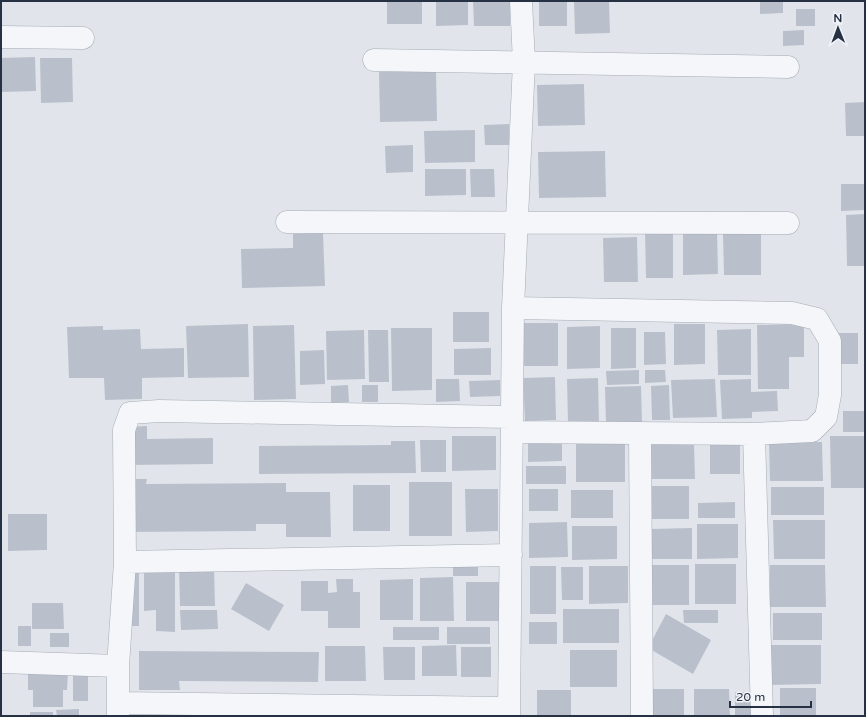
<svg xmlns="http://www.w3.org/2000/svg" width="866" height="717" font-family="'Varela Round',sans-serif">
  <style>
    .building { fill: #bac0cb }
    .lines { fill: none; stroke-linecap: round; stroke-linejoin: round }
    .minor-casing { stroke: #a5abb6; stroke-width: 23 }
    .minor { stroke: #f4f6f9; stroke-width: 22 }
  </style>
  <rect width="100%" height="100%" fill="#e1e5eb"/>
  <path class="building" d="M 387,1 L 422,1 L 422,24 L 387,24 Z
    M 436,1 L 468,1 L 468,25 L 436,26 Z
    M 473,1 L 510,1 L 510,26 L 474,26 Z
    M 539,1 L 567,1 L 567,26 L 539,26 Z
    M 574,1 L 609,1 L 610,33 L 575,34 Z
    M 760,1 L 783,1 L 783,13 L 760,14 Z
    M 796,9 L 815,9 L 815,26 L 796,26 Z
    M 804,30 L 804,45 L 783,46 L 783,31 Z
    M 35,57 L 36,91 L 1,92 L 1,58 Z
    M 40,58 L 72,58 L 73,102 L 41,103 Z
    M 436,71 L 437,121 L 380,122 L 379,72 Z
    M 584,84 L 585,125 L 538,126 L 537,85 Z
    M 865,102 L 865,136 L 846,136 L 845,103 Z
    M 509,124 L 509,145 L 485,145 L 484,125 Z
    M 475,130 L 475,162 L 425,163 L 424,131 Z
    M 413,145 L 413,172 L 386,173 L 385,146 Z
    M 605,151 L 606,197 L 539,198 L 538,152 Z
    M 425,169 L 466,169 L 466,195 L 425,196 Z
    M 470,169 L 494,169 L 495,197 L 471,197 Z
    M 841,184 L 865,184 L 865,210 L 841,211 Z
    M 865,214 L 865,266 L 847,266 L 846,215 Z
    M 673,230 L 673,278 L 646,278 L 645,231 Z
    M 717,231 L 718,274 L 683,275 L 683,232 Z
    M 323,233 L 325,286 L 242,288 L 241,249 L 293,248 L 293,234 Z
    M 723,233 L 761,233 L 761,275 L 724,275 Z
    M 637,237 L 638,282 L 604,282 L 603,238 Z
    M 453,312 L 489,312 L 489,342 L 453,342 Z
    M 519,323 L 558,323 L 558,366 L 519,366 Z
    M 248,324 L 249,377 L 188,378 L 186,326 Z
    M 674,324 L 705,324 L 705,364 L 674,365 Z
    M 804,324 L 804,357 L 789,357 L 789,389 L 758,389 L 757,325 Z
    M 294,325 L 296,399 L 254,400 L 253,326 Z
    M 103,326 L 103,330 L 140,329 L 141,349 L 184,348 L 184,377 L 142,378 L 142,399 L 105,400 L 104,378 L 69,378 L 67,327 Z
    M 600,326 L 600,368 L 567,369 L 567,327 Z
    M 391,328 L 432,328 L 432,390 L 392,391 Z
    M 611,328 L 636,328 L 636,368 L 611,369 Z
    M 751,329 L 751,375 L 718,375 L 717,330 Z
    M 364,330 L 365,379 L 327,380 L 326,331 Z
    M 368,330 L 388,330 L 389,382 L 369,382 Z
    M 644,332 L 665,332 L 666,364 L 644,365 Z
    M 837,333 L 858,333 L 858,364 L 837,364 Z
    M 491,348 L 491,375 L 454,375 L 454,349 Z
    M 324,350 L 325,384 L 300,385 L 300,351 Z
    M 639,370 L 639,384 L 607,385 L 606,371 Z
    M 645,370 L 665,370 L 666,382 L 645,383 Z
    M 555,377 L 556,420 L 525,421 L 523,378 Z
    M 598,378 L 599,423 L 568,424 L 567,379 Z
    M 436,379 L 459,379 L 460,401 L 436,402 Z
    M 715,379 L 717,417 L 673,418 L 671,380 Z
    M 751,379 L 751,392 L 777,391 L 778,411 L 752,412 L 752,418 L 722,419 L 720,380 Z
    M 500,380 L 500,396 L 470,397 L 469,381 Z
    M 348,385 L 349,402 L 331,403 L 331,386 Z
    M 362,385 L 378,385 L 378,402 L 362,402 Z
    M 669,385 L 670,420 L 652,420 L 651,386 Z
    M 641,386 L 642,423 L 606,424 L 605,387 Z
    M 843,411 L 865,411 L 865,432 L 843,432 Z
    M 147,426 L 147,439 L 213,438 L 213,464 L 129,465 L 128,427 Z
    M 452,436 L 496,436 L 496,470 L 452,471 Z
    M 830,436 L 865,436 L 865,488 L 831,488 Z
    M 420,440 L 446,440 L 446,472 L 421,472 Z
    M 391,441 L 415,441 L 416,473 L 259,474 L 259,446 L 391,445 Z
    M 562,442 L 562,461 L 528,462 L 528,443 Z
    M 650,442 L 694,442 L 695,479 L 650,479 Z
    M 822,442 L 823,481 L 770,481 L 769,443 Z
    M 576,444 L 625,444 L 625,482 L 576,482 Z
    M 710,445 L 740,445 L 740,474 L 710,474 Z
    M 526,466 L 566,466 L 566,484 L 526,484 Z
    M 126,479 L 147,479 L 146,484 L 286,483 L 286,492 L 330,492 L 331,537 L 286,537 L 286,524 L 256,524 L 256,531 L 126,532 Z
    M 409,482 L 452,482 L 452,536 L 409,536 Z
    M 353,485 L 390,485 L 390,531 L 353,531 Z
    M 652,486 L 689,486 L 689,519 L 652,519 Z
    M 771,487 L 824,487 L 824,515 L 771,515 Z
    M 465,489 L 498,489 L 498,531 L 466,532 Z
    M 529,489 L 558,489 L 558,511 L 529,511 Z
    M 571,490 L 613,490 L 613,518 L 571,518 Z
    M 735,502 L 735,518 L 698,518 L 698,503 Z
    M 8,514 L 47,514 L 47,550 L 8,551 Z
    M 773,520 L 825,520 L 825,559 L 774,559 Z
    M 567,522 L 568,557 L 529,558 L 529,523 Z
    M 697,524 L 738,524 L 738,558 L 697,559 Z
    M 572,526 L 617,526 L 617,559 L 572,560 Z
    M 692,528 L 692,559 L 651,559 L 650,529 Z
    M 453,559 L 478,559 L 478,576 L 453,576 Z
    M 695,564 L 736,564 L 736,604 L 695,604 Z
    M 646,565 L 689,565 L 689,605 L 646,605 Z
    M 770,565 L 825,565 L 826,607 L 770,607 Z
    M 530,566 L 556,566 L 556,614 L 530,614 Z
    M 589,566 L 628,566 L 628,603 L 589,604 Z
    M 144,567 L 175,567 L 175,632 L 156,631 L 156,610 L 144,611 Z
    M 179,567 L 214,567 L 215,606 L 180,606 Z
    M 561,567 L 583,567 L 583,600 L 562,600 Z
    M 125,568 L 139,568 L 139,626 L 125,626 Z
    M 453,577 L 454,621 L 420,621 L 420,578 Z
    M 336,579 L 353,579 L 353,592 L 360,592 L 360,628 L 328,628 L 328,611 L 301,611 L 301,581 L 328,581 L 328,593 L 337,592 Z
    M 413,579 L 413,620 L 380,620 L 380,580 Z
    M 466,582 L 499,582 L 500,621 L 466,621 Z
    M 246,583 L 284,605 L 269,631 L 231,609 Z
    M 32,603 L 63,603 L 64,629 L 32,629 Z
    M 563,609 L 619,609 L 619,643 L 563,643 Z
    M 180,610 L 217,610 L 218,629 L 181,630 Z
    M 683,610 L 718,610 L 718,623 L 684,623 Z
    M 773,613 L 822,613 L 822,640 L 773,640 Z
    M 666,614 L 711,640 L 693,674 L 648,648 Z
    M 529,622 L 557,622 L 557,644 L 529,644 Z
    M 18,626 L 31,626 L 31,646 L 18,646 Z
    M 393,627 L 439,627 L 439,640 L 393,640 Z
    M 447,627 L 490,627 L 490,644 L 447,644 Z
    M 50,633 L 69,633 L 69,647 L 50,647 Z
    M 456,645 L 457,676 L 422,676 L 422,646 Z
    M 769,645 L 821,645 L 821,684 L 770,685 Z
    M 325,646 L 365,646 L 366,681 L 325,681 Z
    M 383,647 L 415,647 L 415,680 L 384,680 Z
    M 461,647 L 491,647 L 491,677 L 461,677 Z
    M 570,650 L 617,650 L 617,687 L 570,687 Z
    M 139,651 L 319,652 L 318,682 L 179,681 L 180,690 L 139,690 Z
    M 73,671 L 88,672 L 88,701 L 73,701 Z
    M 28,674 L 68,674 L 67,690 L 63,690 L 63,707 L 33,707 L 33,690 L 28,690 Z
    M 780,688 L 816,688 L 816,716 L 780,716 Z
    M 652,689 L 684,689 L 684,716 L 652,716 Z
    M 694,689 L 729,689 L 730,716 L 694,716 Z
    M 537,690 L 571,690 L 571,716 L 537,716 Z
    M 735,692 L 753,692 L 753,716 L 735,716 Z
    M 79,709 L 79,716 L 57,716 L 56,710 Z
    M 30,712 L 53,712 L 53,716 L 30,716 Z"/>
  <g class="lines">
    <g class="minor-casing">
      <path id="minor" d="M 1,37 L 83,38
        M 374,60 L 788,67
        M 287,222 L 788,223
        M 512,432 L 754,434 L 812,431 L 826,417 L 830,395 L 830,341 L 817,319 L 792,313 L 513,308
        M 640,433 L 642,716
        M 754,434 L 762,716
        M 125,562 L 511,555
        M 1,662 L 118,666
        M 118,703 L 509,708
        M 118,716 L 118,666 L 125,562 L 124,430 L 130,413 L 159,411 L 511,417
        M 509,716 L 513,308 L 524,62 L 521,1"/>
    </g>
    <use href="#minor" class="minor"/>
  </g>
  <rect width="866" height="717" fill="none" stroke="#273144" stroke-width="4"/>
  <g transform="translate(838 28) rotate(359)" stroke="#f1f4f8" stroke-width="3" paint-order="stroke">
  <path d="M0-3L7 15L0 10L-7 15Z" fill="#273144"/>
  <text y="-6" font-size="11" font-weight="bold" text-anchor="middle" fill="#273144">N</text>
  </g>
  <path d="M730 701v6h81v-6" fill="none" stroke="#273144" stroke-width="2"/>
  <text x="736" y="701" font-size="12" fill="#273144" stroke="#f1f4f8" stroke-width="3" paint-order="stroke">20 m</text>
</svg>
